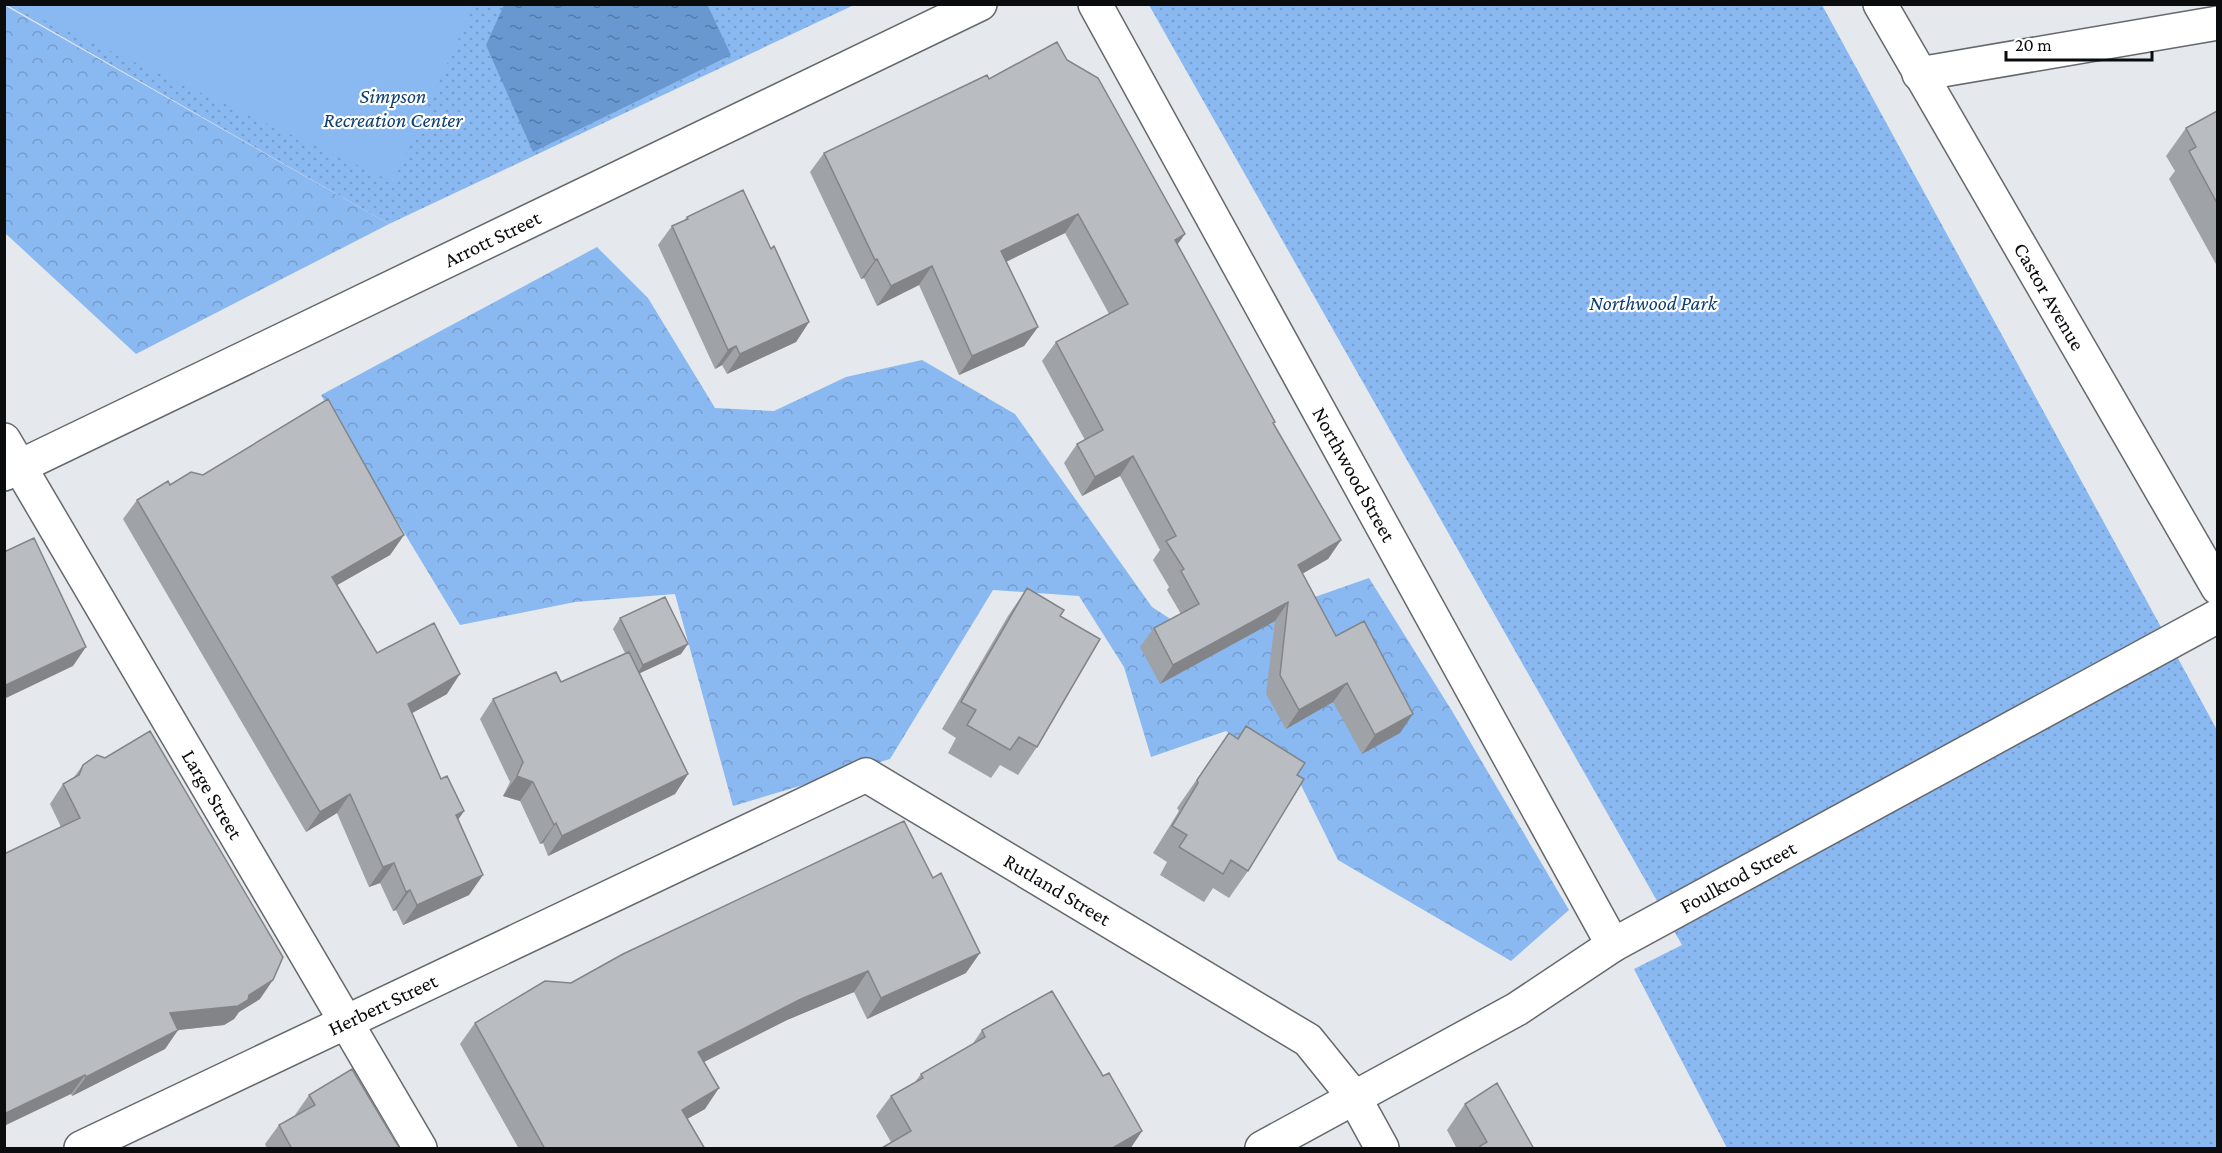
<svg xmlns="http://www.w3.org/2000/svg" width="2222" height="1153" font-family="'Crimson Pro',serif">
  <style>
    .forest { fill: url(#forest-crowns) }
    .park { fill: url(#park-dots) }
    .pitch { fill: #8ab8f0 }
    .water { fill: url(#water-ripples) }
    .lines { fill: none; stroke-linecap: round; stroke-linejoin: round }
    .minor-casing { stroke: #65686c; stroke-width: 36 }
    .tertiary-casing { stroke: #65686c; stroke-width: 36 }
    .minor { stroke: #fff; stroke-width: 33 }
    .tertiary { stroke: #fff; stroke-width: 33 }
    .wall { fill: #9fa2a6 }
    .shaded-wall { fill: #828487 }
    .building { fill: #b9bcc1; stroke: #828487; stroke-width: 1.5 }
    .labels { text-anchor: middle; dominant-baseline: central; stroke-width: 4.5; stroke-linejoin: round; paint-order: stroke }
    .park-label { font-size: 21px; font-style: italic; fill: #0d3f73; stroke: #fff }
    .street-label { font-size: 21px; fill: #0b0c0e; stroke: #fff }
  </style>
  <defs>
    <pattern id="forest-crowns" width="20" height="18" patternUnits="userSpaceOnUse" patternTransform="scale(1.5)"><rect width="20" height="18" fill="#8ab8f0"/><path d="M2 6a3 3 0 1 1 6 0M12 15a3 3 0 1 1 6 0" fill="none" stroke="#769dcd"/></pattern>
    <pattern id="park-dots" width="8" height="8" patternUnits="userSpaceOnUse" patternTransform="scale(1.5)"><rect width="8" height="8" fill="#8ab8f0"/><path d="M2 2h.1M6 6h.1" fill="none" stroke="#769dcd" stroke-width="1.8" stroke-linecap="round"/></pattern>
    <pattern id="water-ripples" width="26" height="14" patternUnits="userSpaceOnUse" patternTransform="scale(1.5)"><rect width="26" height="14" fill="#6998d1"/><path d="M2 4q2-2 4 0t4 0M15 11q2-2 4 0t4 0" fill="none" stroke="#557aa8"/></pattern>
  </defs>
  <rect width="100%" height="100%" fill="#e5e8ed"/>
  <path class="forest" d="M 4,5 L 389,224 L 136,354 L 5,233 Z
    M 597,247 L 648,298 L 715,408 L 774,411 L 846,377 L 922,360 L 1015,414 L 1152,607 L 1210,645 L 1258,617 L 1369,578 L 1452,711 L 1569,910 L 1511,961 L 1338,860 L 1301,785 L 1226,731 L 1151,757 L 1124,667 L 1079,596 L 993,590 L 890,759 L 733,806 L 675,594 L 575,602 L 460,625 L 321,395 Z"/>
  <path class="park" d="M 5,4 L 854,5 L 389,224 Z
    M 1149,5 L 1822,5 L 2217,730 L 2217,1148 L 1727,1148 L 1634,969 L 1682,945 Z"/>
  <path class="pitch" d="M 11,5 L 474,5 L 393,182 Z"/>
  <path class="water" d="M 707,4 L 731,55 L 533,152 L 486,45 L 504,5 Z"/>
  <g class="lines">
    <g class="minor-casing">
      <g id="minor">
        <path id="s1" d="M 1095,4 L 1613,945"/>
        <path d="M 1919,74 L 2218,23"/>
        <path id="s2" d="M 4,474 L 980,4"/>
        <path id="s3" d="M 81,1148 L 866,775 L 1308,1040 L 1354,1097 L 1382,1148"/>
        <path id="s4" d="M 1262,1148 L 1517,1009 L 1613,945 L 2218,616"/>
      </g>
    </g>
    <g class="tertiary-casing">
      <g id="tertiary">
        <path id="s5" d="M 1880,4 L 2218,588"/>
        <path id="s6" d="M 4,440 L 420,1148"/>
      </g>
    </g>
    <use href="#minor" class="minor"/>
    <use href="#tertiary" class="tertiary"/>
  </g>
  <path class="wall" d="M 1067,60 L 1185,234 L 1177,245 L 1274,424 L 1341,540 L 1328,559 L 1302,574 L 1336,636 L 1400,733 L 1362,754 L 1333,702 L 1286,729 L 1266,694 L 1275,621 L 1160,684 L 1140,647 L 1154,628 L 1181,614 L 1167,590 L 1169,587 L 1153,560 L 1160,550 L 1120,476 L 1082,496 L 1064,463 L 1077,444 L 1085,440 L 1042,361 L 1056,342 L 1109,314 L 1065,233 L 1006,262 L 1038,327 L 1024,346 L 959,375 L 919,285 L 877,306 L 864,278 L 861,279 L 810,172 L 824,153 L 989,79 Z
    M 2217,111 L 2217,266 L 2169,179 L 2175,171 L 2166,156 L 2186,128 Z
    M 687,217 L 771,249 L 809,322 L 796,342 L 727,374 L 722,365 L 715,369 L 658,245 L 672,226 L 684,220 Z
    M 170,485 L 404,535 L 390,555 L 337,585 L 377,653 L 447,694 L 412,713 L 441,779 L 464,811 L 458,820 L 483,875 L 469,895 L 403,925 L 396,910 L 393,911 L 380,883 L 369,887 L 337,813 L 306,832 L 123,519 L 137,500 Z
    M 1027,588 L 1060,616 L 1037,747 L 1018,775 L 1000,765 L 991,778 L 948,753 L 956,738 L 942,729 L 1008,616 Z
    M 620,618 L 681,654 L 640,673 L 688,774 L 675,794 L 548,856 L 543,843 L 540,844 L 520,801 L 503,796 L 510,782 L 480,719 L 493,699 L 561,682 L 625,653 L 613,629 Z
    M 1246,726 L 1297,775 L 1248,871 L 1229,898 L 1213,888 L 1204,902 L 1160,875 L 1167,862 L 1153,853 L 1179,811 L 1177,808 L 1229,733 L 1237,739 Z
    M 83,765 L 260,999 L 239,1012 L 234,1019 L 224,1025 L 178,1030 L 165,1049 L 72,1096 L 71,1094 L 61,827 L 50,804 L 63,784 L 74,777 Z
    M 623,954 L 966,973 L 867,1019 L 854,992 L 787,1020 L 704,1062 L 705,1109 L 687,1119 L 705,1149 L 519,1149 L 460,1044 L 475,1023 L 571,983 Z
    M 982,1030 L 1103,1076 L 1142,1131 L 1130,1149 L 880,1149 L 891,1142 L 876,1116 L 891,1096 L 915,1082 L 921,1074 L 972,1045 Z
    M 309,1095 L 400,1149 L 267,1149 L 265,1144 L 279,1125 L 296,1116 L 295,1115 Z
    M 1465,1104 L 1534,1149 L 1457,1149 L 1447,1130 Z"/>
  <path class="shaded-wall" d="M 1078,214 L 1065,233 L 987,271 L 1001,251 Z
    M 1185,234 L 1171,253 L 1175,240 Z
    M 877,259 L 864,278 L 861,279 L 875,260 Z
    M 932,266 L 919,285 L 877,306 L 891,286 Z
    M 809,322 L 796,342 L 727,374 L 740,354 Z
    M 1038,327 L 1024,346 L 959,375 L 972,356 Z
    M 736,346 L 722,365 L 715,369 L 728,350 Z
    M 1133,456 L 1120,476 L 1082,496 L 1095,477 Z
    M 404,535 L 390,555 L 318,596 L 332,577 Z
    M 1341,540 L 1328,559 L 1284,584 L 1298,565 Z
    M 1288,602 L 1275,621 L 1160,684 L 1173,665 Z
    M 688,644 L 681,654 L 636,675 L 643,665 Z
    M 86,647 L 73,666 L 4,699 L 4,686 Z
    M 460,674 L 447,694 L 394,723 L 408,704 Z
    M 1347,683 L 1333,702 L 1286,729 L 1299,710 Z
    M 1413,714 L 1400,733 L 1362,754 L 1375,735 Z
    M 688,774 L 675,794 L 548,856 L 562,836 Z
    M 517,776 L 533,782 L 520,801 L 503,796 Z
    M 350,794 L 337,813 L 306,832 L 320,812 Z
    M 464,811 L 450,831 L 456,815 Z
    M 556,823 L 543,843 L 540,844 L 554,825 Z
    M 394,863 L 380,883 L 369,887 L 383,867 Z
    M 483,875 L 469,895 L 403,925 L 417,905 Z
    M 410,890 L 396,910 L 393,911 L 406,892 Z
    M 980,953 L 966,973 L 867,1019 L 881,998 Z
    M 868,971 L 854,992 L 787,1020 L 684,1072 L 698,1052 L 801,999 Z
    M 273,980 L 260,999 L 239,1012 L 234,1019 L 224,1025 L 178,1030 L 165,1049 L 72,1096 L 86,1077 L 170,1013 L 249,995 Z
    M 85,1075 L 71,1094 L 4,1126 L 4,1114 Z
    M 719,1088 L 705,1109 L 667,1130 L 682,1110 Z
    M 1142,1131 L 1130,1149 L 1111,1149 Z"/>
  <path class="building" d="M 1057,42 L 1067,60 L 1098,78 L 1185,234 L 1175,240 L 1275,422 L 1273,423 L 1341,540 L 1298,565 L 1336,636 L 1364,621 L 1413,714 L 1375,735 L 1347,683 L 1299,710 L 1280,675 L 1288,602 L 1173,665 L 1154,628 L 1199,604 L 1181,571 L 1184,569 L 1166,541 L 1176,536 L 1133,456 L 1095,477 L 1077,444 L 1103,430 L 1056,342 L 1128,304 L 1078,214 L 1001,251 L 1038,327 L 972,356 L 932,266 L 891,286 L 877,259 L 875,260 L 824,153 L 987,75 L 989,79 Z
    M 2217,111 L 2217,203 L 2189,151 L 2196,147 L 2186,128 Z
    M 743,190 L 771,249 L 774,246 L 809,322 L 740,354 L 736,346 L 728,350 L 672,226 L 688,219 L 687,217 Z
    M 328,399 L 404,535 L 332,577 L 377,653 L 434,623 L 460,674 L 408,704 L 441,779 L 447,776 L 464,811 L 456,815 L 483,875 L 417,905 L 410,890 L 406,892 L 394,863 L 383,867 L 350,794 L 320,812 L 137,500 L 168,481 L 170,485 L 191,472 L 203,475 Z
    M 34,538 L 86,647 L 4,686 L 4,552 Z
    M 1027,588 L 1064,610 L 1060,616 L 1100,639 L 1037,747 L 1019,737 L 1010,750 L 967,725 L 976,710 L 961,702 Z
    M 665,597 L 688,644 L 643,665 L 620,618 Z
    M 629,652 L 688,774 L 562,836 L 556,823 L 554,825 L 533,782 L 517,776 L 523,762 L 493,699 L 556,672 L 561,682 Z
    M 1246,726 L 1305,763 L 1297,775 L 1304,779 L 1248,871 L 1231,860 L 1223,874 L 1179,847 L 1187,835 L 1172,826 L 1198,783 L 1197,780 L 1229,733 L 1238,739 Z
    M 150,731 L 283,957 L 273,980 L 249,995 L 248,1000 L 238,1006 L 170,1013 L 178,1030 L 86,1077 L 85,1075 L 4,1114 L 4,854 L 80,818 L 63,784 L 79,775 L 83,765 L 97,755 L 105,758 Z
    M 904,821 L 933,878 L 941,873 L 980,953 L 881,998 L 868,971 L 801,999 L 698,1052 L 719,1088 L 682,1110 L 705,1149 L 545,1149 L 475,1023 L 545,981 L 571,983 L 623,954 Z
    M 1052,991 L 1103,1076 L 1109,1073 L 1142,1131 L 1111,1149 L 880,1149 L 911,1131 L 891,1096 L 923,1078 L 921,1074 L 985,1037 L 982,1030 Z
    M 352,1069 L 400,1149 L 292,1149 L 279,1125 L 315,1105 L 309,1095 Z
    M 1497,1083 L 1534,1149 L 1482,1149 L 1480,1146 L 1487,1142 L 1465,1104 Z"/>
  <g class="labels">
    <g class="park-label">
      <text x="393" y="96">Simpson<tspan x="393" dy="24">Recreation Center</tspan></text>
      <text x="1653" y="303">Northwood Park</text>
    </g>
    <g class="street-label">
      <text stroke="none"><textPath href="#s2" startOffset="542">Arrott Street</textPath></text>
      <text stroke="none"><textPath href="#s5" startOffset="338">Castor Avenue</textPath></text>
      <text stroke="none"><textPath href="#s1" startOffset="537">Northwood Street</textPath></text>
      <text stroke="none"><textPath href="#s6" startOffset="411">Large Street</textPath></text>
      <text stroke="none"><textPath href="#s4" startOffset="548">Foulkrod Street</textPath></text>
      <text stroke="none"><textPath href="#s3" startOffset="1092">Rutland Street</textPath></text>
      <text stroke="none"><textPath href="#s3" startOffset="334">Herbert Street</textPath></text>
    </g>
  </g>
  <rect width="2222" height="1153" fill="none" stroke="#0b0c0e" stroke-width="12"/>
  <path d="M2006 51v9h146v-9" fill="none" stroke="#0b0c0e" stroke-width="3"/>
  <text x="2015" y="51" font-size="18" fill="#0b0c0e" stroke="#ffffff" stroke-width="4.5" paint-order="stroke">20 m</text>
</svg>
